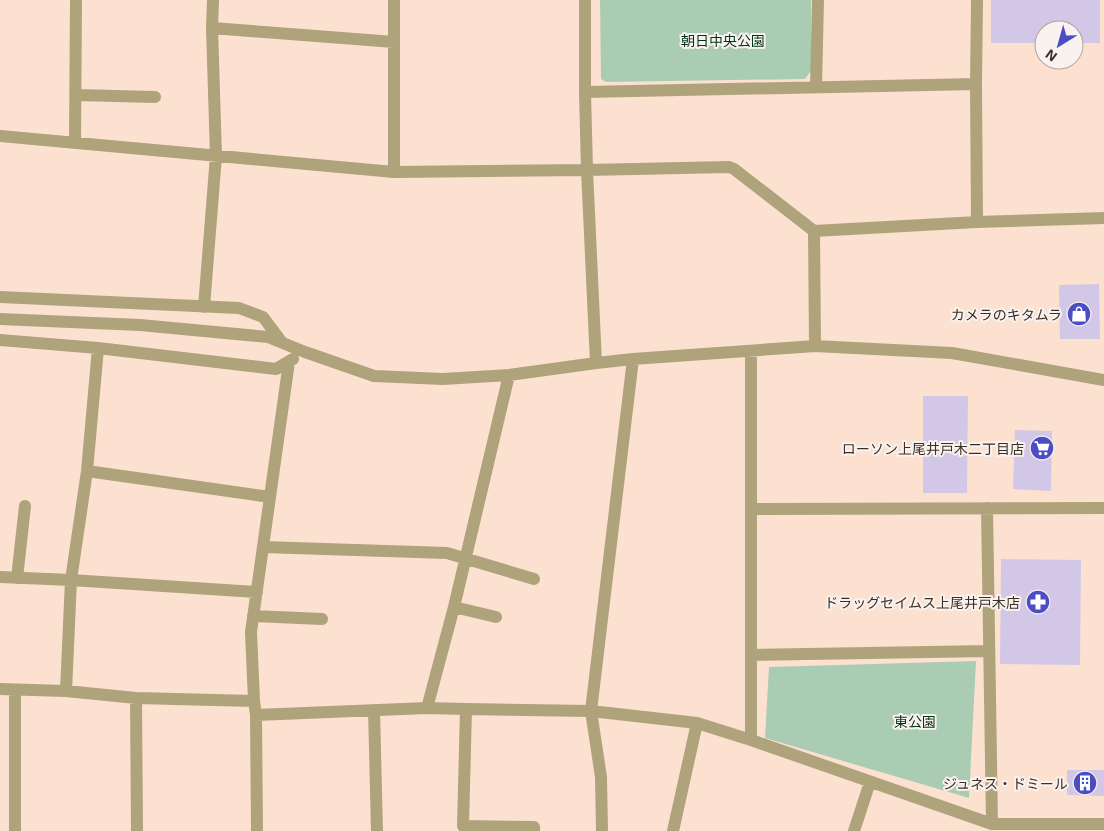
<svg xmlns="http://www.w3.org/2000/svg" width="1104" height="831" font-family="'Exo 2','Noto Sans JP',sans-serif">
  <style>
    .green { fill: #aaccb3 }
    .building { fill: #d3c7e8 }
    .lines { fill: none; stroke-linecap: round; stroke-linejoin: round }
    .minor { stroke: #aea37b; stroke-width: 12 }
    .labels { text-anchor: middle; dominant-baseline: central; stroke-width: 4; stroke-linejoin: round; paint-order: stroke }
    .park-label { font-size: 14px; fill: #003417; stroke: #faf2ee }
    .poi-label { font-size: 14px; fill: #3c2f27; stroke: #faf2ee; text-anchor: end }
  </style>
  <rect width="100%" height="100%" fill="#fce1d0"/>
  <path class="green" d="M 600,0 L 811,0 L 811,71 L 805,79 L 606,82 L 601,79 Z
    M 976,661 L 969,798 L 765,738 L 769,667 Z"/>
  <path class="building" d="M 991,0 L 1100,0 L 1100,43 L 1074,43 L 1074,30 L 1044,30 L 1044,43 L 991,43 Z
    M 1099,284 L 1100,339 L 1060,339 L 1059,285 Z
    M 923,396 L 968,396 L 967,493 L 923,493 Z
    M 1015,430 L 1052,431 L 1051,491 L 1013,489 Z
    M 1001,559 L 1081,560 L 1080,665 L 1000,664 Z
    M 1067,770 L 1104,770 L 1104,796 L 1067,795 Z"/>
  <g class="lines">
    <path class="minor" d="M 394,0 L 394,42
      M 585,0 L 585,92 L 587,170 L 596,363
      M 977,0 L 976,84 L 977,222
      M 212,28 L 394,42 L 394,172
      M 816,87 L 818,0
      M 585,92 L 976,84
      M 76,95 L 155,97
      M 0,136 L 394,172 L 587,170 L 729,167 L 734,169 L 814,231
      M 75,143 L 76,0
      M 0,297 L 239,308 L 263,317 L 281,341
      M 204,307 L 216,156 L 212,28 L 213,0
      M 0,319 L 140,325 L 268,337 L 305,352 L 374,376 L 443,379 L 509,375 L 596,363 L 633,359 L 815,346 L 952,353 L 1104,380
      M 0,340 L 98,348 L 276,369 L 293,359
      M 815,346 L 814,231 L 977,222 L 1104,218
      M 751,351 L 751,740
      M 87,471 L 270,497
      M 987,508 L 992,824
      M 751,509 L 1104,508
      M 263,547 L 447,553 L 534,579
      M 0,577 L 71,580 L 257,592
      M 17,578 L 25,506
      M 454,607 L 496,617
      M 253,616 L 322,619
      M 751,655 L 989,651
      M 0,689 L 66,691 L 136,698 L 254,701
      M 15,691 L 15,831
      M 66,691 L 71,580 L 87,471 L 98,348
      M 136,698 L 137,831
      M 427,708 L 454,607 L 509,375
      M 466,709 L 463,826 L 534,827 L 534,831
      M 374,710 L 377,831
      M 256,715 L 427,708 L 466,709 L 591,711 L 697,723 L 751,740 L 992,824 L 1104,824
      M 257,831 L 256,715 L 254,701 L 251,632 L 289,362
      M 602,831 L 601,777 L 591,711 L 633,359
      M 673,831 L 697,723
      M 854,831 L 870,782"/>
  </g>
  <defs>
    <g id="shop-disc" transform="scale(1.25)"><circle r="9.5" fill="#4a4dc3" stroke="#faf2ee"/><path d="M-5-2.5h2.3a2.7 3.5 0 0 1 5.4 0H5L5.5 6h-11ZM-1.5-2.5h3a1.5 2.3 0 0 0-3 0Z" fill="#fff"/></g>
    <g id="supermarket-disc" transform="scale(1.25)"><circle r="9.5" fill="#4a4dc3" stroke="#faf2ee"/><path d="M-6-5.5h2.5l.6 2H6L4.5 2H-2.5L-4.4-4H-6ZM-1.5 3.2a1.3 1.3 0 1 0 .1 0ZM3 3.2a1.3 1.3 0 1 0 .1 0Z" fill="#fff"/></g>
    <g id="pharmacy-disc" transform="scale(1.25)"><circle r="9.5" fill="#4a4dc3" stroke="#faf2ee"/><path d="M-2-6h4v4h4v4h-4v4h-4v-4h-4v-4h4Z" fill="#fff"/></g>
    <g id="building-disc" transform="scale(1.25)"><circle r="9.5" fill="#4a4dc3" stroke="#faf2ee"/><path d="M-4-6H4V6H1V3H-1V6H-4ZM-2.5-4.3h1.7v1.8h-1.7ZM.8-4.3h1.7v1.8H.8ZM-2.5-1h1.7V.8h-1.7ZM.8-1h1.7V.8H.8Z" fill="#fff"/></g>
  </defs>
  <g fill-rule="evenodd">
    <use href="#shop-disc" x="1079" y="314"/>
    <use href="#supermarket-disc" x="1042" y="448"/>
    <use href="#pharmacy-disc" x="1038" y="602"/>
    <use href="#building-disc" x="1085" y="783"/>
  </g>
  <g class="labels">
    <g class="park-label">
      <text x="723" y="40">朝日中央公園</text>
      <text x="915" y="721">東公園</text>
    </g>
    <g class="poi-label">
      <text x="1062" y="314">カメラのキタムラ</text>
      <text x="1024" y="448">ローソン上尾井戸木二丁目店</text>
      <text x="1020" y="602">ドラッグセイムス上尾井戸木店</text>
      <text x="1068" y="783">ジュネス・ドミール</text>
    </g>
  </g>
  <g transform="translate(1059 45) rotate(217)"><circle r="24" fill="#faf2ee" stroke="#aea49e"/>
  <path d="M0-4L9 19L0 12L-9 19Z" fill="#4a4dc3"/>
  <text y="-8" font-size="14" font-weight="bold" text-anchor="middle" fill="#3c2f27">N</text>
  </g>
</svg>
